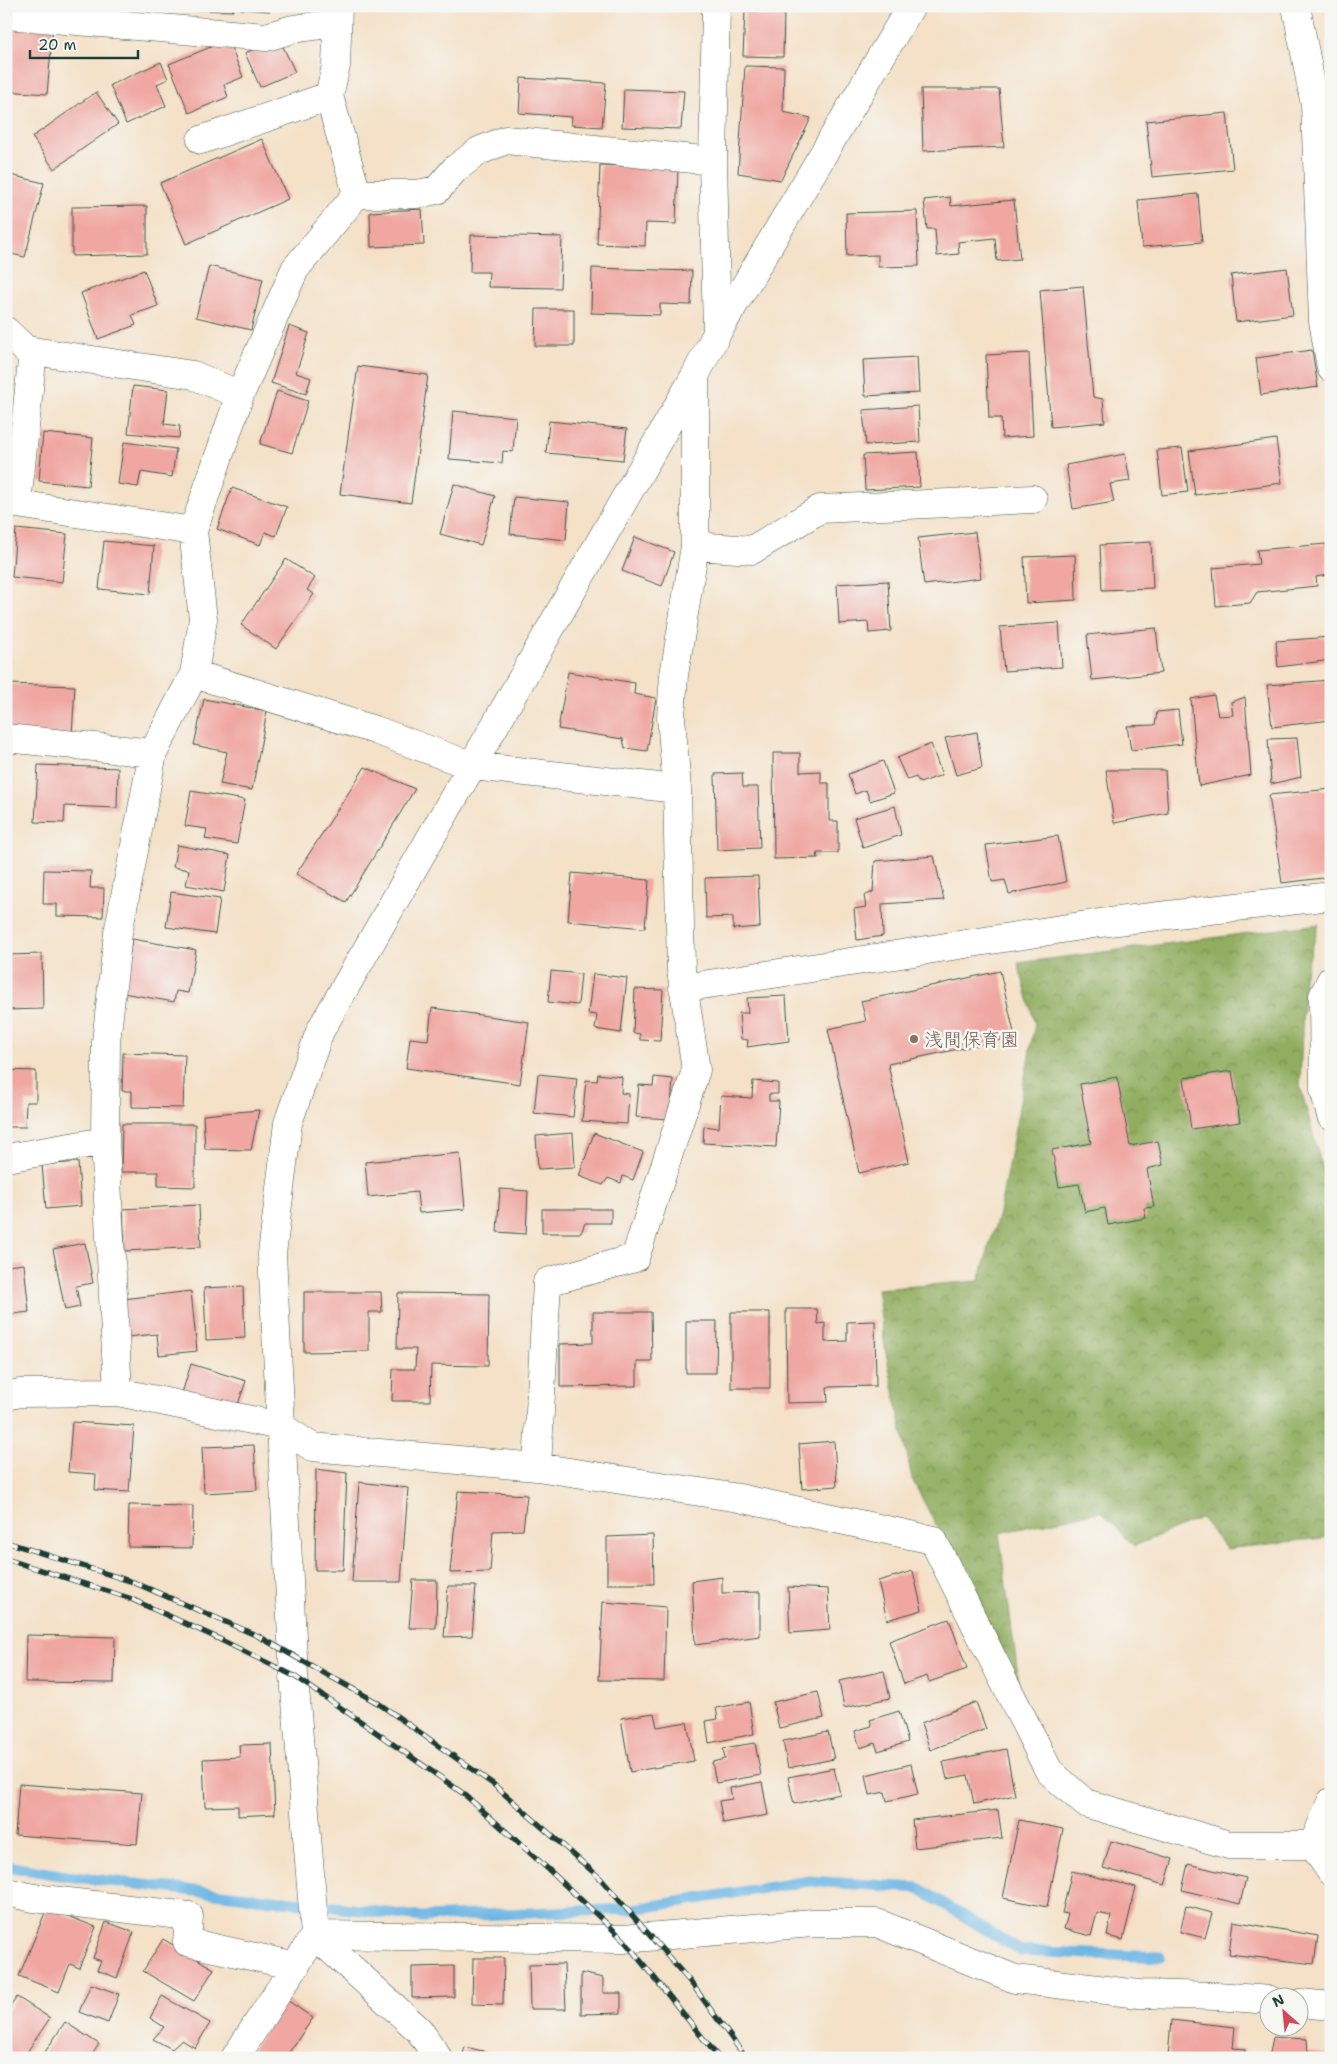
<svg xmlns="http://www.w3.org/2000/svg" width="1337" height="2064" font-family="'Shantell Sans','Klee One',sans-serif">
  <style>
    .forest { fill: url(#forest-crowns); stroke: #58754a }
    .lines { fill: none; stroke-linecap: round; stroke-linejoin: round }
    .stream { stroke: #6bb5e4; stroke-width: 11 }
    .building { fill: #f0a7a2 }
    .minor-casing { stroke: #3f564a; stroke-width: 29 }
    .minor { stroke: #fff; stroke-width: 28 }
    .rail-casing { stroke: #1f3d34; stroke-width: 5.5 }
    .rail { stroke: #f6f6f2; stroke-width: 4; stroke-dasharray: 11; stroke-linecap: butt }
    .education-dot { fill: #8d6e63; stroke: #f6f6f2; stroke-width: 2 }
    .labels { text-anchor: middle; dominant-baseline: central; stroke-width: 5; stroke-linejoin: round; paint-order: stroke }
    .education-label { font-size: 19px; fill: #785e54; stroke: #f6f6f2; text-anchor: start }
  </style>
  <defs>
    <pattern id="forest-crowns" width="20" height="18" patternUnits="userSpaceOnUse" patternTransform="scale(1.25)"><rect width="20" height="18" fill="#91ad60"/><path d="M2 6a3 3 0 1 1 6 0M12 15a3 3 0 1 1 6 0" fill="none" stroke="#768e50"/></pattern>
  </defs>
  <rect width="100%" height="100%" fill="#f6f6f2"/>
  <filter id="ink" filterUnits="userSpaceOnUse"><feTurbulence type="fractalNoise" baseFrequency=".02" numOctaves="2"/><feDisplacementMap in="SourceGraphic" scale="10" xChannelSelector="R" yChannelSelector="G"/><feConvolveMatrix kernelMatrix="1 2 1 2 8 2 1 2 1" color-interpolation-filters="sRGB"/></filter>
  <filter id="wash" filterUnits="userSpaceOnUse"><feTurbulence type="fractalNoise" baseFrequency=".0096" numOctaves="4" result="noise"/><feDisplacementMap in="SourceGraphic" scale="20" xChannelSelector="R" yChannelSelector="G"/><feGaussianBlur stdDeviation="1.12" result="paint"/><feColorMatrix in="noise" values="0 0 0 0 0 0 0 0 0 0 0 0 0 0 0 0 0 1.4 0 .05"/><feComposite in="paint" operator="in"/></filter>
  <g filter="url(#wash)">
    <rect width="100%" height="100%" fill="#f4e1c8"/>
    <path class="forest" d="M 1319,924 L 1304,977 L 1300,1085 L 1331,1202 L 1331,1537 L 1226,1549 L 1201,1518 L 1134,1546 L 1101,1511 L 999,1533 L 1019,1683 L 912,1479 L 885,1348 L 877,1289 L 979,1281 L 999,1213 L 1035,1024 L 1018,963 Z"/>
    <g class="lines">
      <path class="stream" d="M 6,1866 L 66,1876 L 421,1917 L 634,1909 L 809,1881 L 918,1888 L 1021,1951 L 1160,1957"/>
    </g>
    <g id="blocks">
      <path class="building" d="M 61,6 L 150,6 L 149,16 Z
        M 192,6 L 233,6 L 233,11 L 192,10 Z
        M 240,6 L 270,6 L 270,11 L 240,9 Z
        M 745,11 L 784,12 L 783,57 L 743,56 Z
        M 11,24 L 53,28 L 47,94 L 6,91 Z
        M 279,38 L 295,72 L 260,87 L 245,53 Z
        M 228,40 L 243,77 L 224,85 L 228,97 L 189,113 L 169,64 Z
        M 161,62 L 168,79 L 157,84 L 166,106 L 126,124 L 110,85 Z
        M 745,66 L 784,67 L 783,112 L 811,118 L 781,180 L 738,173 Z
        M 521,78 L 606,83 L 602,127 L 571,125 L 572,117 L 519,113 Z
        M 624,89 L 684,91 L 681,129 L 622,127 Z
        M 921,89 L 999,89 L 1004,147 L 923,151 Z
        M 96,92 L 118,124 L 54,169 L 32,137 Z
        M 1227,113 L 1233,169 L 1152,177 L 1146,121 Z
        M 262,139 L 288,199 L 186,244 L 160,183 Z
        M 600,165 L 678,168 L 676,224 L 646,223 L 645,246 L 597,244 Z
        M 6,174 L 44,183 L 25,257 L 6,253 Z
        M 1198,194 L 1202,242 L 1142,247 L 1138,200 Z
        M 950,197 L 951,206 L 1014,200 L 1020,259 L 997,261 L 995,238 L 958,242 L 959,254 L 937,256 L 935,229 L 927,229 L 924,200 Z
        M 147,206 L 147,254 L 72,256 L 72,207 Z
        M 422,209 L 424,245 L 371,247 L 370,212 Z
        M 917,211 L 919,266 L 878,267 L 878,255 L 847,256 L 846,213 Z
        M 471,235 L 562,237 L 560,288 L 488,287 L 489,272 L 470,272 Z
        M 209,266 L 263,279 L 251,330 L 196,317 Z
        M 592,268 L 692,271 L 691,305 L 660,304 L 660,315 L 591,313 Z
        M 1287,268 L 1293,315 L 1236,322 L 1231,275 Z
        M 144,270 L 158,306 L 132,315 L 136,325 L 98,339 L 81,293 Z
        M 1083,286 L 1093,397 L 1103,399 L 1105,422 L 1051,427 L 1040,290 Z
        M 536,309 L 574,309 L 574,346 L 535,346 Z
        M 289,326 L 309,333 L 296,373 L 311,378 L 306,394 L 271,383 Z
        M 1312,350 L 1318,387 L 1261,395 L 1256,358 Z
        M 1029,353 L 1033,436 L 1002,438 L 1001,418 L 989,418 L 986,355 Z
        M 917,357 L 919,393 L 865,396 L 863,360 Z
        M 358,366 L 428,375 L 411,503 L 340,494 Z
        M 133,386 L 168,390 L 164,424 L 180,426 L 179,438 L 128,433 Z
        M 277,391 L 308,401 L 292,453 L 260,444 Z
        M 918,406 L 920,442 L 866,445 L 863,410 Z
        M 453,411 L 516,417 L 513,452 L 503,451 L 502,463 L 449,459 Z
        M 549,421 L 627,429 L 623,460 L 546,453 Z
        M 43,433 L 93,438 L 88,486 L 39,481 Z
        M 1276,439 L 1282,483 L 1195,495 L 1189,451 Z
        M 124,442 L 176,449 L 172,477 L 141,472 L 138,487 L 118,484 Z
        M 1182,448 L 1188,492 L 1162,495 L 1157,450 Z
        M 918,452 L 920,487 L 865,490 L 863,455 Z
        M 1125,454 L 1130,481 L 1110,484 L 1114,502 L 1073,509 L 1066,465 Z
        M 454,484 L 495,496 L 481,545 L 440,534 Z
        M 232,488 L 287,507 L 276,536 L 265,532 L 260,545 L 217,529 Z
        M 514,497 L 569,502 L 566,540 L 510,534 Z
        M 16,529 L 67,534 L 62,582 L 12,577 Z
        M 975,532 L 981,578 L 924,585 L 918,538 Z
        M 635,537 L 674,552 L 662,586 L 622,571 Z
        M 104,541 L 154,546 L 150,594 L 99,589 Z
        M 1151,542 L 1153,588 L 1102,590 L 1100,545 Z
        M 1326,544 L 1328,575 L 1316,577 L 1317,586 L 1257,592 L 1250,603 L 1216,606 L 1213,568 L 1259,564 L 1257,550 Z
        M 1075,555 L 1076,600 L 1026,603 L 1024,557 Z
        M 286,559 L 315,578 L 307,590 L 314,594 L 276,649 L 241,625 Z
        M 888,581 L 891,631 L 869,633 L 868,622 L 839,624 L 837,584 Z
        M 1059,623 L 1062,667 L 1004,671 L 1000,627 Z
        M 1156,628 L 1161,673 L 1092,680 L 1087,635 Z
        M 1331,637 L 1331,660 L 1278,667 L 1276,641 Z
        M 568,672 L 635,683 L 634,694 L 656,698 L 647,751 L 625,748 L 623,739 L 558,729 Z
        M 1331,680 L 1331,720 L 1272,727 L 1267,685 Z
        M 6,684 L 75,686 L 72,735 L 6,733 Z
        M 1214,695 L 1218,716 L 1233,715 L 1231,702 L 1245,697 L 1251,775 L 1199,786 L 1191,699 Z
        M 204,699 L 267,711 L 252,790 L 220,784 L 227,752 L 194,745 Z
        M 1178,710 L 1182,744 L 1131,750 L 1127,726 L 1155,725 L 1157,712 Z
        M 977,732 L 982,768 L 956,775 L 945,738 Z
        M 1297,738 L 1301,777 L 1271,784 L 1268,739 Z
        M 931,744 L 942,775 L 920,783 L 916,777 L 907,780 L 897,758 Z
        M 773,753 L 800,753 L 800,772 L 821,771 L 821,783 L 829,783 L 829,821 L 838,821 L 838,853 L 817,853 L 818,858 L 774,859 Z
        M 883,761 L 894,793 L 870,801 L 866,790 L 855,794 L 848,774 Z
        M 38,765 L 118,768 L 117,808 L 65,806 L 64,823 L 35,822 Z
        M 365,767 L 415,789 L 346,902 L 296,874 Z
        M 1106,770 L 1165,770 L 1168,813 L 1114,823 Z
        M 742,773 L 743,787 L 758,787 L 760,848 L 717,850 L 715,774 Z
        M 1331,789 L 1331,877 L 1282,883 L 1269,795 Z
        M 191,791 L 245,800 L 237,844 L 205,839 L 207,829 L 185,826 Z
        M 895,806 L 901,835 L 863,848 L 854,818 Z
        M 1058,836 L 1066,882 L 1009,894 L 1005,880 L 992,882 L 986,845 Z
        M 177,845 L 230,855 L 224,892 L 186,885 L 189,870 L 173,867 Z
        M 934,856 L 944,900 L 882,904 L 883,936 L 857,940 L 854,909 L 866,907 L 864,896 L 873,892 L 875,861 Z
        M 44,870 L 91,871 L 90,888 L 104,888 L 103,917 L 57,916 L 57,904 L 43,904 Z
        M 572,873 L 649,880 L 645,928 L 568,921 Z
        M 758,876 L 760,927 L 733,929 L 733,917 L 706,918 L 705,878 Z
        M 171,892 L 220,899 L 215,934 L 166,927 Z
        M 132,939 L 196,950 L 188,993 L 176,991 L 174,1002 L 123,993 Z
        M 42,954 L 43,1009 L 6,1010 L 6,955 Z
        M 551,971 L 581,974 L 578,1005 L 548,1002 Z
        M 1000,971 L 1015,1037 L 888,1064 L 909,1162 L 859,1173 L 828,1029 L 866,1021 L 861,1001 Z
        M 593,974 L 627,978 L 621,1033 L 595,1029 L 597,1015 L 588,1014 Z
        M 635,989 L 663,990 L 660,1041 L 640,1040 L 640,1034 L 633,1033 Z
        M 786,996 L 789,1041 L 747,1047 L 748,1040 L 741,1039 L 739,1013 L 748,1013 L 747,998 Z
        M 432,1008 L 529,1022 L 520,1084 L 406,1068 L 410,1038 L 428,1040 Z
        M 123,1053 L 185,1055 L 183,1108 L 132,1107 L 132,1091 L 122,1091 Z
        M 6,1070 L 36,1071 L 36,1102 L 26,1102 L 25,1127 L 6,1127 Z
        M 1232,1071 L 1240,1122 L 1191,1129 L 1184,1078 Z
        M 538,1074 L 577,1078 L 573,1117 L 534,1113 Z
        M 598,1074 L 622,1077 L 621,1093 L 629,1094 L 627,1124 L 582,1121 L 586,1080 L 597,1081 Z
        M 654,1077 L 673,1079 L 670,1119 L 636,1117 L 639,1085 L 653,1086 Z
        M 1117,1077 L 1130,1146 L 1158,1141 L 1163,1165 L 1147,1169 L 1154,1207 L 1144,1208 L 1146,1218 L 1108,1225 L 1105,1208 L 1085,1212 L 1079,1184 L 1059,1187 L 1052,1150 L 1091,1143 L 1080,1084 Z
        M 753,1081 L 778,1083 L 778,1094 L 769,1094 L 769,1101 L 779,1101 L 776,1147 L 703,1143 L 704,1126 L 719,1128 L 721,1096 L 752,1098 Z
        M 259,1110 L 251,1150 L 205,1149 L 203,1115 Z
        M 122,1124 L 195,1124 L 195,1187 L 158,1186 L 158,1172 L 121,1172 Z
        M 573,1133 L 575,1167 L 538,1169 L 536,1136 Z
        M 594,1133 L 643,1152 L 633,1180 L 623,1176 L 621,1183 L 608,1178 L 603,1185 L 579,1176 Z
        M 460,1153 L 465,1209 L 419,1213 L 417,1192 L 368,1197 L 365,1162 Z
        M 78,1162 L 81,1206 L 46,1209 L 42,1165 Z
        M 500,1189 L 528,1191 L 526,1234 L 497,1232 Z
        M 199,1205 L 201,1247 L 125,1251 L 123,1209 Z
        M 542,1209 L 611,1209 L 611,1223 L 585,1223 L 581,1233 L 542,1233 Z
        M 85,1243 L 93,1283 L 76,1286 L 80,1307 L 65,1310 L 53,1249 Z
        M 24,1264 L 29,1312 L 6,1315 L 6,1266 Z
        M 243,1286 L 245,1338 L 206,1340 L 204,1288 Z
        M 191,1291 L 197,1351 L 159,1355 L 157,1334 L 127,1337 L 123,1299 Z
        M 304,1292 L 381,1292 L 382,1312 L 369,1312 L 369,1351 L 304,1352 Z
        M 398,1293 L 489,1294 L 488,1366 L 431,1365 L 430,1401 L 392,1401 L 393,1369 L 415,1369 L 416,1349 L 397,1349 Z
        M 786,1309 L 817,1309 L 818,1324 L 825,1323 L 825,1342 L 847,1341 L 847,1322 L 875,1321 L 876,1386 L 827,1387 L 828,1402 L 787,1403 Z
        M 593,1312 L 651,1312 L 652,1362 L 637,1362 L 637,1386 L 560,1387 L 560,1344 L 593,1343 Z
        M 731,1312 L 770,1312 L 770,1388 L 731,1388 Z
        M 686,1321 L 717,1321 L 716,1373 L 686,1373 Z
        M 191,1364 L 246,1381 L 236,1410 L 182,1393 Z
        M 72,1422 L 134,1426 L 129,1492 L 95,1490 L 96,1474 L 68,1472 Z
        M 834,1441 L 837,1486 L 802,1489 L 799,1444 Z
        M 254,1445 L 257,1490 L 204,1493 L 202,1447 Z
        M 316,1469 L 347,1473 L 343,1570 L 315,1570 Z
        M 359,1482 L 408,1488 L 401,1582 L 352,1582 Z
        M 458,1491 L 527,1495 L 523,1530 L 493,1531 L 490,1572 L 450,1573 Z
        M 129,1505 L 193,1506 L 192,1548 L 128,1547 Z
        M 653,1535 L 654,1584 L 607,1584 L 607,1537 Z
        M 913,1571 L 922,1610 L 887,1620 L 878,1581 Z
        M 722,1577 L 722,1593 L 760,1592 L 760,1636 L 695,1645 L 692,1581 Z
        M 413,1580 L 437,1580 L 436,1628 L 409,1628 Z
        M 448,1586 L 476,1586 L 472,1636 L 444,1637 Z
        M 788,1587 L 828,1589 L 830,1630 L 790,1633 Z
        M 603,1602 L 666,1607 L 664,1681 L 599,1680 Z
        M 949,1619 L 967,1669 L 929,1682 L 927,1676 L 904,1684 L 889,1641 Z
        M 26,1635 L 115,1637 L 114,1683 L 25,1682 Z
        M 884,1671 L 890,1698 L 844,1708 L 839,1681 Z
        M 818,1692 L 824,1718 L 779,1728 L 773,1702 Z
        M 749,1702 L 754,1734 L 709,1743 L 706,1721 L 718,1719 L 716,1708 Z
        M 976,1702 L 986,1729 L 930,1750 L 921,1723 Z
        M 899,1711 L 908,1742 L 878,1751 L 875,1743 L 860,1748 L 855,1731 L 872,1726 L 870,1720 Z
        M 654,1713 L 657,1727 L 687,1722 L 694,1761 L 630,1772 L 621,1718 Z
        M 828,1732 L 834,1759 L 788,1768 L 783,1741 Z
        M 755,1743 L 761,1775 L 716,1783 L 712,1762 L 725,1759 L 723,1748 Z
        M 272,1744 L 275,1814 L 238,1816 L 238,1806 L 205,1807 L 203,1759 L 240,1757 L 239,1745 Z
        M 1006,1749 L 1015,1795 L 974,1804 L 968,1775 L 947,1779 L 943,1762 Z
        M 911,1764 L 918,1794 L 887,1801 L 885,1792 L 870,1795 L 866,1775 Z
        M 834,1768 L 840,1794 L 794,1804 L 788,1777 Z
        M 762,1782 L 768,1815 L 723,1823 L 719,1801 L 732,1799 L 730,1788 Z
        M 19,1784 L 142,1793 L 137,1844 L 15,1835 Z
        M 998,1810 L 1002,1838 L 915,1848 L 912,1820 Z
        M 1019,1820 L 1063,1829 L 1047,1907 L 1003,1898 Z
        M 1111,1841 L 1173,1859 L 1165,1885 L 1103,1868 Z
        M 1188,1864 L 1246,1878 L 1240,1904 L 1182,1890 Z
        M 1072,1871 L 1136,1887 L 1123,1940 L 1107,1936 L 1111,1916 L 1097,1913 L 1091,1936 L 1064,1929 L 1068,1914 L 1062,1913 Z
        M 1186,1906 L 1212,1913 L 1205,1938 L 1180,1932 Z
        M 47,1908 L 96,1927 L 79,1968 L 70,1964 L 59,1992 L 19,1976 Z
        M 1233,1921 L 1318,1936 L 1314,1964 L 1229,1954 Z
        M 106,1922 L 134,1932 L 117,1978 L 97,1970 L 101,1961 L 93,1958 Z
        M 163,1939 L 214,1969 L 194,2001 L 143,1971 Z
        M 473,1958 L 504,1958 L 503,2005 L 472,2004 Z
        M 564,1964 L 566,2009 L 530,2009 L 529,1965 Z
        M 454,1966 L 454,1997 L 412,1998 L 412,1967 Z
        M 581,1973 L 603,1978 L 603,1993 L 621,1993 L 621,2013 L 581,2014 Z
        M 91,1984 L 119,1994 L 108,2023 L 79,2012 Z
        M 162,1996 L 210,2023 L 195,2048 L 182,2040 L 172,2049 L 153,2039 L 164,2027 L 150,2018 Z
        M 17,1997 L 50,2018 L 23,2058 L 6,2058 L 6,2031 L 8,2028 L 6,2027 L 6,2013 Z
        M 287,2000 L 313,2018 L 285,2058 L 263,2058 L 252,2050 Z
        M 1171,2020 L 1235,2027 L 1233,2048 L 1245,2049 L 1244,2058 L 1168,2058 Z
        M 65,2022 L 99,2044 L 90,2058 L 41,2058 Z
        M 1273,2037 L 1307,2039 L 1308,2052 L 1331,2054 L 1331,2058 L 1269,2058 Z
        M 465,2047 L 509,2057 L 508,2058 L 462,2058 Z"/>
    </g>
  </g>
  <g filter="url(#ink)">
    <use href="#blocks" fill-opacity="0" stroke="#3f564a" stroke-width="1"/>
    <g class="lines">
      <g class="minor-casing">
        <path id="minor" d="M 338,6 L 336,66 L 329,96 L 357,194 L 295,269 L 240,395 L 193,531 L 203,619 L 194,674 L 153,753 L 118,933 L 106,1042 L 105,1141 L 118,1392 L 280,1426 L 312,1447 L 537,1467 L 739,1498 L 933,1540 L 1049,1771 L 1085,1803 L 1229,1845 L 1313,1845 L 1331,1872
          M 716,6 L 713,161 L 717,333
          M 1296,6 L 1315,105 L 1323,321 L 1331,368
          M 6,15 L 266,37 L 293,29 L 337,23
          M 201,140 L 329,96
          M 357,194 L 417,194 L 437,190 L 455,169 L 479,151 L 506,140 L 713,161
          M 6,331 L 26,350 L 193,375 L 240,395
          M 33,351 L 17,504 L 193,531
          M 695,546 L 752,550 L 820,509 L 1033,499
          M 194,674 L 375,730 L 472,766 L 677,789
          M 6,738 L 153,753
          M 1331,980 L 1323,996 L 1324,1089 L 1331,1116
          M 683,988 L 1100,923 L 1331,896
          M 6,1158 L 105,1141
          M 6,1396 L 20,1393 L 118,1392
          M 537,1467 L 547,1282 L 635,1258 L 696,1070 L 681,970 L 677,789 L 671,717 L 674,675 L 695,546 L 695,379
          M 1313,1845 L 1331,1802
          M 6,1892 L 34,1898 L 189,1916 L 187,1942 L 296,1966
          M 315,1935 L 623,1939 L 813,1923 L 877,1923 L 1015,1979 L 1139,1994 L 1217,1996 L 1270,2000
          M 315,1935 L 419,2030 L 438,2058
          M 1300,2003 L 1331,2006
          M 235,2058 L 315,1935 L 294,1676 L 272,1254 L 288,1123 L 320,1031 L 695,376 L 717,333 L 911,6"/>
      </g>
      <use href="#minor" class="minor"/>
      <g class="rail-casing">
        <path id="rail" d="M 6,1542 L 133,1582 L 258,1636 L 378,1703 L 493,1784 L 600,1878 L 692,1984 L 746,2058
          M 6,1559 L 129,1598 L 213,1636 L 294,1676 L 360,1721 L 464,1794 L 548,1869 L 623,1939 L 719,2058"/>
      </g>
      <use href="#rail" class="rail"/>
    </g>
  </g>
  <circle class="education-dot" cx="914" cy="1039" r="5"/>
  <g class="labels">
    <g class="education-label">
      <text x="924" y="1039">浅間保育園</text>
    </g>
  </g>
  <rect width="1337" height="2064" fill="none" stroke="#f6f6f2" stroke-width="25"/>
  <g transform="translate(1284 2012) rotate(333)"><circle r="24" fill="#f6f6f2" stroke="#a0aca6"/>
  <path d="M0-4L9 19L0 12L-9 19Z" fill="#d1495b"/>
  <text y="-8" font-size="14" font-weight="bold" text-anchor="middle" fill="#1f3d34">N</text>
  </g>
  <path d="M30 50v8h108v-8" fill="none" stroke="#1f3d34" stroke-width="2.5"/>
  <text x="38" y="50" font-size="15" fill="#1f3d34" stroke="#f6f6f2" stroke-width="4" paint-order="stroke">20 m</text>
</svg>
